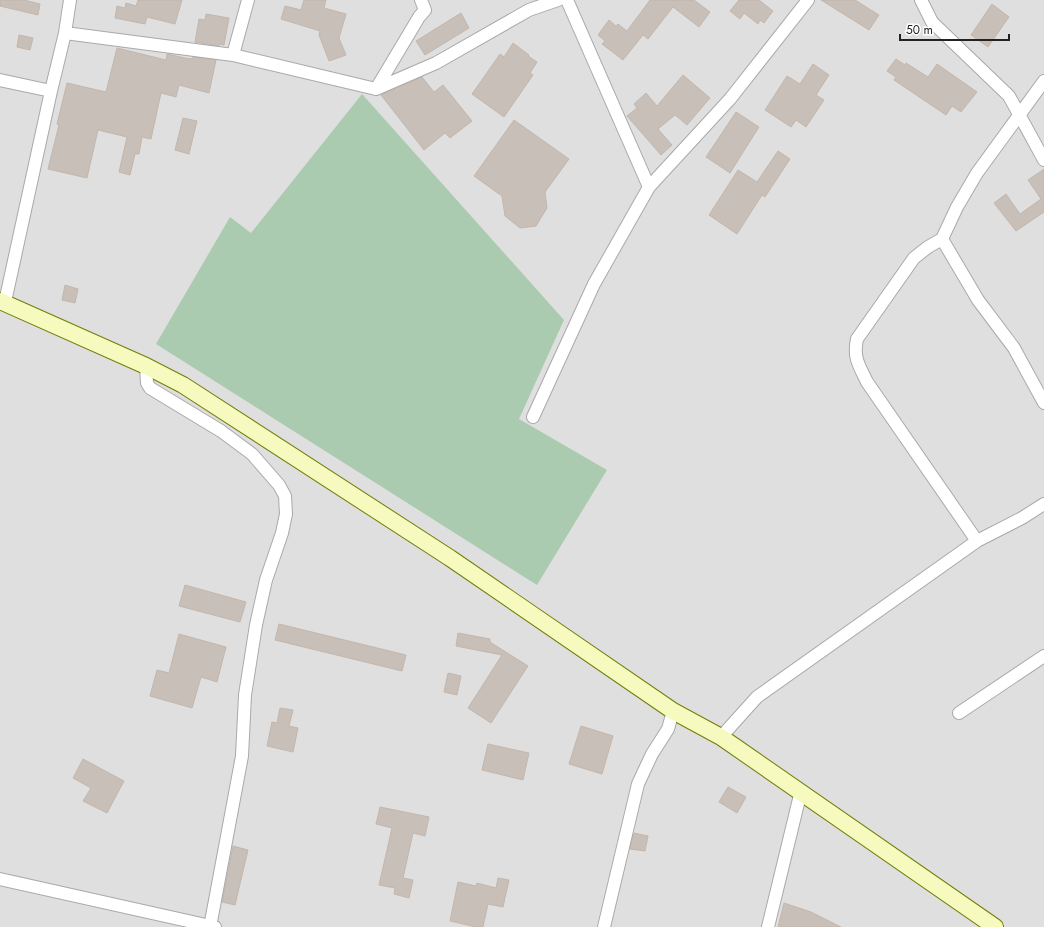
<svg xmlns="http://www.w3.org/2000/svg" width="1044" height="927" font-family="Jost,sans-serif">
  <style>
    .residential { fill: #e0dfdf }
    .cemetery { fill: #aacbaf }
    .building { fill: #c7bfb8; stroke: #c4b6ab }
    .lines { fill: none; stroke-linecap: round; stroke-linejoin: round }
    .street-casing { stroke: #a9a9a9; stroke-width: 14 }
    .secondary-casing { stroke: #707d05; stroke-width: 18 }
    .street { stroke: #fff; stroke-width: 12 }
    .secondary { stroke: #f7fabf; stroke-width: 16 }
  </style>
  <rect width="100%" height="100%" fill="#f2efe9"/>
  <path class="residential" d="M 0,0 L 1044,0 L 1044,927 L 0,927 Z"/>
  <path class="cemetery" d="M 362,94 L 564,320 L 519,419 L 607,470 L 537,585 L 156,344 L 230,217 L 251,233 Z"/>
  <path class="building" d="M 0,0 L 24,0 L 40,4 L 38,15 L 0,6 Z
    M 138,0 L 182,0 L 175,24 L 147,17 L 145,24 L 115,18 L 117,6 L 125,8 L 126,3 L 136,6 Z
    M 304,0 L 326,0 L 324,8 L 346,14 L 339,38 L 346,55 L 329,61 L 319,35 L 320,31 L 281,19 L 285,6 L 301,10 Z
    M 650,0 L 694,0 L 710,12 L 699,27 L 673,7 L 648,39 L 643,35 L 623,60 L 602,44 L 605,41 L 598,35 L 609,20 L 616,26 L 618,24 L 627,31 Z
    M 739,0 L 759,0 L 773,11 L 764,23 L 760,20 L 758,24 L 744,13 L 740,19 L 730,11 Z
    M 821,0 L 855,0 L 879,15 L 869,30 Z
    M 992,4 L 1009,17 L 988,47 L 971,35 Z
    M 461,13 L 469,28 L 425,55 L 416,41 Z
    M 206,14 L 229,18 L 224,45 L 219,44 L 219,46 L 195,42 L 199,19 L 205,20 Z
    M 19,35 L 33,38 L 30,50 L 17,47 Z
    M 513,43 L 529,55 L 528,56 L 537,62 L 530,73 L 533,75 L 504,117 L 472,94 L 500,54 L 504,57 Z
    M 117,48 L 166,60 L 167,54 L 185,58 L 192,59 L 193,57 L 216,60 L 209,93 L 179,85 L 176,97 L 161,93 L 151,139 L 142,137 L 139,154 L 135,154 L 130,175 L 119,172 L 127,137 L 98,130 L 87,178 L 48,169 L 59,125 L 57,124 L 67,83 L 106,92 Z
    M 896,59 L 905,65 L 906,63 L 928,77 L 937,64 L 977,92 L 961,112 L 952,106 L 946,115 L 894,80 L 896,77 L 887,71 Z
    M 813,64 L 829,75 L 816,95 L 824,100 L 806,127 L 796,120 L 791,127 L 765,110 L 787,76 L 800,84 Z
    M 683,75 L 710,98 L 687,125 L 675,115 L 658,129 L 672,145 L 661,155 L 627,116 L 637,108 L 634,104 L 646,93 L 657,106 Z
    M 422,77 L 434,92 L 443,85 L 472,121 L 450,138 L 445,133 L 424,150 L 381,95 Z
    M 736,112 L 759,127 L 730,173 L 706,157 Z
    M 183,118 L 197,121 L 189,154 L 175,150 Z
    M 514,120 L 569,159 L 545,192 L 547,208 L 536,226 L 520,228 L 505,216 L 502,196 L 474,176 Z
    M 778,151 L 790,159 L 765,197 L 762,195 L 737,234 L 709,215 L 738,170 L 757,182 Z
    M 1044,169 L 1044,212 L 1016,231 L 994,203 L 1006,194 L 1020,214 L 1041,199 L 1028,180 Z
    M 65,285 L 78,289 L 75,303 L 62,300 Z
    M 185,585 L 246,602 L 240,622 L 179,606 Z
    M 279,624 L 406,655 L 402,671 L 275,640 Z
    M 458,633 L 490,639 L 490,642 L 528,666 L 491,723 L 468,708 L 502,655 L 456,646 Z
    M 179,634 L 226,647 L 217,682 L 201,677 L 192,708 L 150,696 L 157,670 L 169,673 Z
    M 448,673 L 461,676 L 457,695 L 444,692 Z
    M 280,708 L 293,710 L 289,726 L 298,728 L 293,752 L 267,746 L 272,722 L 277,723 Z
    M 581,726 L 613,736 L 602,774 L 569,764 Z
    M 488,744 L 529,753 L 523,780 L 482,770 Z
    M 83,759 L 124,781 L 107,813 L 83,801 L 91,788 L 73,778 Z
    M 728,787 L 746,797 L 737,813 L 719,802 Z
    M 380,807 L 429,817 L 425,836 L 413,833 L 403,878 L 413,880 L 409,898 L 394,894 L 395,888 L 379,885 L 392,828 L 376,824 Z
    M 634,833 L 648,836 L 645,851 L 630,849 Z
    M 233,846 L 248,850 L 235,905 L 222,902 Z
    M 498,878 L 509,880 L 503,907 L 488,904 L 483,927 L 476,927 L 450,921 L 458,882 L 476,886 L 477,883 L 496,888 Z
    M 784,903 L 811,912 L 841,927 L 778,927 Z"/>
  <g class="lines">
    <g class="street-casing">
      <path id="street" d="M 567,0 L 649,187
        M 921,0 L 932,22 L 1009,96 L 1044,160
        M 65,33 L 233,55 L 376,89 L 436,63 L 529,10 L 558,0
        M 233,55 L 248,0
        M 0,80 L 51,91
        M 376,89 L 419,17 L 425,10 L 421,0
        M 942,239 L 978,300 L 1014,348 L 1044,403
        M 5,302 L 51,91 L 65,33 L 70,0
        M 146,366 L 147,383 L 150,388 L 221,431 L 252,454 L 279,485 L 285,496 L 286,514 L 282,533 L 266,580 L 256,625 L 245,695 L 242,756 L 210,927
        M 533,417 L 594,284 L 649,187 L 730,99 L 808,0
        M 977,541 L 867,382 C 859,365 853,358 857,339 L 914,258 L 928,247 L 942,239 L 957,207 L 977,173 L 1044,81
        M 959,713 L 1044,656
        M 721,737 L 757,697 L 977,541 L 1022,518 L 1044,504
        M 0,879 L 215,927
        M 604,927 L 638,784 L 652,754 L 668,729 L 673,711
        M 768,927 L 801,791"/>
    </g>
    <g class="secondary-casing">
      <path id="secondary" d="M 0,301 L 146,366 L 183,385 L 450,558 L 673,711 L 721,737 L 995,927"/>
    </g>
    <use href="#street" class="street"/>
    <use href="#secondary" class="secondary"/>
  </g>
  <path d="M900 34v6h109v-6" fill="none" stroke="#222222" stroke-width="2"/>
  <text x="906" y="34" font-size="12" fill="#222222" stroke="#ffffff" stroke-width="3" paint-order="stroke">50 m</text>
</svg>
